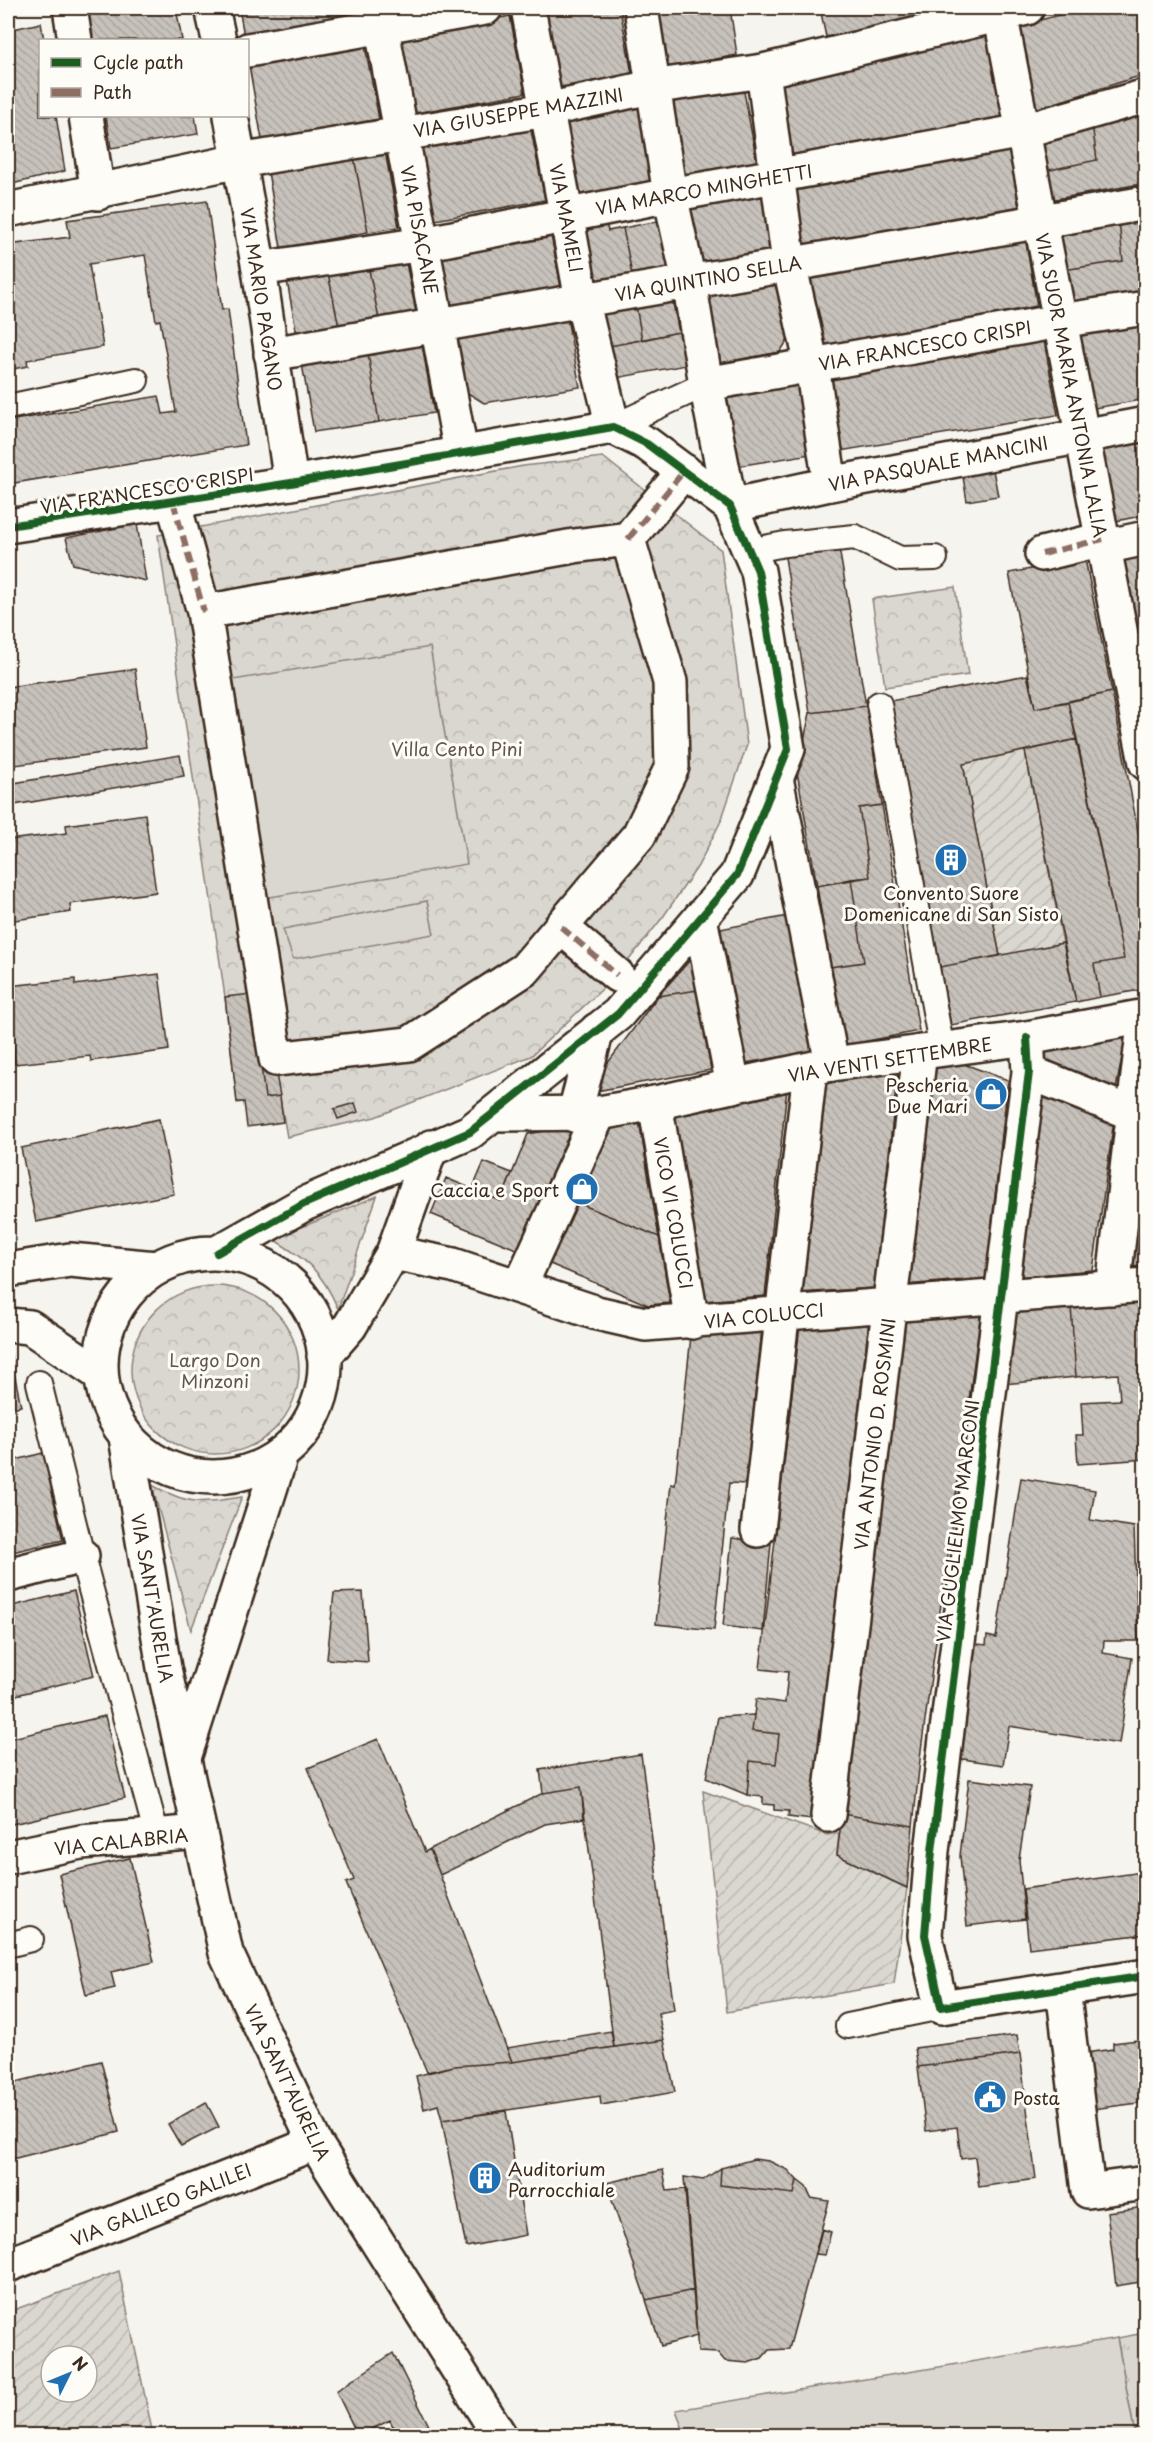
<svg xmlns="http://www.w3.org/2000/svg" width="1153" height="2443" font-family="'Playpen Sans',sans-serif">
  <style>
    .grass { fill: url(#grass-tufts); stroke: #8a8077; stroke-width: 1.5 }
    .park { fill: url(#park-crowns); stroke: #8a8077; stroke-width: 1.5 }
    .garden { fill: url(#garden-furrows); stroke: #8a8077; stroke-width: 1.5; fill-rule: evenodd }
    .pitch { fill: #dad6d0; stroke: #8a8077; stroke-width: 1.5 }
    .building { fill: url(#building-back-hatch); stroke: #3b2a1e; stroke-width: 1.5 }
    .lines { fill: none; stroke-linecap: round; stroke-linejoin: round }
    .service-casing { stroke: #3b2a1e; stroke-width: 28 }
    .pedestrian-casing { stroke: #3b2a1e; stroke-width: 38 }
    .minor-casing { stroke: #3b2a1e; stroke-width: 38 }
    .tertiary-casing { stroke: #3b2a1e; stroke-width: 38 }
    .service { stroke: #fdfcf7; stroke-width: 24 }
    .pedestrian { stroke: #fdfcf7; stroke-width: 33 }
    .minor { stroke: #fdfcf7; stroke-width: 33 }
    .tertiary { stroke: #fdfcf7; stroke-width: 33 }
    .quiet { stroke: #8d6e63; stroke-width: 6; stroke-dasharray: 12 6; stroke-linecap: butt }
    .cycleway-casing { stroke: #fdfcf7; stroke-width: 11 }
    .cycleway { stroke: #1b5e20; stroke-width: 8 }
    .labels { text-anchor: middle; dominant-baseline: central; stroke-width: 6; stroke-linejoin: round; paint-order: stroke }
    .street-label { font-size: 18px; fill: #3b2a1e; stroke: #fdfcf7 }
    .park-label { font-size: 18px; fill: #63554a; stroke: #fdfcf7 }
    .poi-label { font-size: 18px; fill: #3b2a1e; stroke: #fdfcf7; text-anchor: end }
  </style>
  <defs>
    <pattern id="grass-tufts" width="24" height="20" patternUnits="userSpaceOnUse" patternTransform="scale(1.5)"><rect width="24" height="20" fill="#dad6d0"/><path d="M3 7l-1-3M5 7V3M7 7l1-3M15 17l-1-3M17 17v-4M19 17l1-3" fill="none" stroke="#bcb8b2"/></pattern>
    <pattern id="park-crowns" width="20" height="18" patternUnits="userSpaceOnUse" patternTransform="scale(1.5)"><rect width="20" height="18" fill="#dad6d0"/><path d="M2 6a3 3 0 1 1 6 0M12 15a3 3 0 1 1 6 0" fill="none" stroke="#bcb8b2"/></pattern>
    <pattern id="garden-furrows" width="10" height="10" patternUnits="userSpaceOnUse" patternTransform="scale(1.5)"><rect width="10" height="10" fill="#dad6d0"/><path d="M-1 1l2-2M0 10L10 0M9 11l2-2" fill="none" stroke="#bcb8b2"/></pattern>
    <pattern id="building-back-hatch" width="6" height="6" patternUnits="userSpaceOnUse" patternTransform="scale(1.5)"><rect width="6" height="6" fill="#c7c1bb"/><path d="M-1 5l2 2M0 0l6 6M5-1l2 2" fill="none" stroke="#aca6a0"/></pattern>
  </defs>
  <rect width="100%" height="100%" fill="#f5f4ee"/>
  <filter id="ink" filterUnits="userSpaceOnUse"><feTurbulence type="fractalNoise" baseFrequency=".0167" numOctaves="2"/><feDisplacementMap in="SourceGraphic" scale="12" xChannelSelector="R" yChannelSelector="G"/><feConvolveMatrix kernelMatrix="1 2 1 2 8 2 1 2 1" color-interpolation-filters="sRGB"/></filter>
  <g filter="url(#ink)">
    <path class="grass" d="M 1145,2333 L 1145,2435 L 1135,2435 L 1117,2338 Z"/>
    <path class="park" d="M 603,457 L 721,550 L 747,745 L 721,821 L 698,866 L 663,917 L 617,975 L 531,1056 L 375,1117 L 287,1137 L 280,1097 L 237,1103 L 225,997 L 158,535 L 523,466 Z
      M 955,587 L 968,675 L 885,687 L 872,599 Z
      M 377,1196 L 338,1309 C 322,1271 307,1260 273,1239 Z
      M131 1370a84 84 0 1 1 168 0a84 84 0 1 1-168 0Z
      M 152,1485 C 191,1506 199,1503 242,1497 L 191,1630 Z"/>
    <path class="garden" d="M 1025,751 L 1063,943 L 1000,956 L 963,764 Z
      M 703,1791 L 827,1835 L 839,1833 L 837,1855 L 907,1888 L 894,1984 L 727,2012 Z
      M 119,2271 L 153,2435 L 8,2435 L 8,2312 ZM 51,2356 L 87,2356 L 87,2392 L 51,2392 Z"/>
    <path class="pitch" d="M 430,647 L 467,864 L 264,898 L 227,681 Z
      M 427,901 L 434,934 L 293,959 L 283,929 Z
      M 1117,2338 L 1135,2435 L 685,2435 L 676,2410 Z"/>
    <path class="building" d="M 135,8 L 176,8 L 182,40 L 93,40 L 88,15 Z
      M 239,8 L 358,8 L 359,14 L 244,36 Z
      M 573,8 L 620,8 L 632,74 L 555,88 L 541,14 Z
      M 650,8 L 730,8 L 737,55 L 663,69 Z
      M 820,8 L 961,8 L 826,37 Z
      M 1086,8 L 1146,8 L 1146,74 L 1033,110 L 1017,26 Z
      M 510,16 L 525,93 L 410,114 L 395,39 Z
      M 41,23 L 44,40 L 40,40 L 40,116 L 56,116 L 65,171 L 8,185 L 8,30 Z
      M 989,34 L 1004,117 L 788,159 L 775,80 Z
      M 365,46 L 379,119 L 262,140 L 249,65 Z
      M 743,86 L 757,163 L 681,177 L 668,100 Z
      M 638,105 L 651,182 L 576,195 L 561,119 Z
      M 1146,107 L 1146,183 L 1050,200 L 1045,171 L 1097,160 L 1092,124 Z
      M 106,116 L 195,116 L 198,134 L 111,148 Z
      M 1092,124 L 1097,160 L 1045,171 L 1039,141 Z
      M 530,125 L 545,200 L 430,221 L 415,145 Z
      M 1009,149 L 1019,207 L 803,245 L 794,190 Z
      M 385,151 L 399,227 L 368,232 L 354,157 Z
      M 354,157 L 368,232 L 281,248 L 268,172 Z
      M 762,194 L 773,251 L 697,265 L 686,207 Z
      M 207,201 L 222,310 L 228,309 L 246,445 L 8,484 L 8,421 L 159,396 L 163,414 L 176,412 L 160,320 L 156,321 L 145,255 L 89,264 L 103,347 L 27,360 L 28,366 L 8,370 L 8,245 L 70,237 L 67,220 Z
      M 1146,216 L 1146,292 L 1070,305 L 1063,270 L 1123,261 L 1119,221 Z
      M 659,221 L 668,268 L 632,275 L 623,228 Z
      M 1119,221 L 1123,261 L 1063,270 L 1056,231 Z
      M 606,223 L 608,231 L 623,228 L 632,275 L 592,282 L 582,227 Z
      M 550,230 L 561,287 L 447,308 L 436,252 Z
      M 1025,237 L 1037,306 L 822,349 L 809,275 Z
      M 405,258 L 416,312 L 379,319 L 368,265 Z
      M 368,265 L 379,319 L 339,327 L 328,273 Z
      M 328,273 L 339,327 L 297,335 L 287,281 Z
      M 779,281 L 789,338 L 780,352 L 715,364 L 702,296 Z
      M 672,299 L 679,332 L 642,340 L 636,306 Z
      M 636,306 L 642,340 L 605,347 L 598,314 Z
      M 567,318 L 580,387 L 484,403 L 463,390 L 453,338 Z
      M 1146,324 L 1146,399 L 1089,409 L 1076,335 Z
      M 679,332 L 686,365 L 611,379 L 605,347 Z
      M 1044,341 L 1058,415 L 840,451 L 827,376 Z
      M 422,344 L 434,413 L 379,422 L 368,353 Z
      M 368,353 L 379,422 L 314,432 L 302,364 Z
      M 797,381 L 811,454 L 732,467 L 720,394 Z
      M 1146,436 L 1146,515 L 1111,522 L 1096,445 Z
      M 992,465 L 998,496 L 967,501 L 962,471 Z
      M 137,524 L 146,581 L 73,564 L 66,538 Z
      M 838,542 L 866,706 L 810,713 L 784,551 Z
      M 1146,547 L 1146,651 L 1136,657 L 1116,553 Z
      M 1085,559 L 1112,692 L 1035,708 L 1009,573 Z
      M 135,669 L 146,747 L 8,766 L 8,687 Z
      M 1027,675 L 1035,708 L 1068,702 L 1077,739 L 963,764 L 1000,956 L 940,967 L 890,701 Z
      M 1112,692 L 1146,874 L 1146,989 L 1100,997 L 1094,964 L 1124,959 L 1068,702 Z
      M 866,706 L 882,805 L 859,808 L 870,877 L 817,886 L 797,772 L 810,713 Z
      M 1077,739 L 1124,959 L 1094,964 L 1100,997 L 1076,1002 L 1025,751 Z
      M 180,755 L 184,776 L 8,806 L 8,784 Z
      M 882,805 L 919,1031 L 842,1046 L 830,967 L 864,962 L 851,879 L 870,877 L 859,808 Z
      M 145,814 L 156,892 L 70,904 L 71,912 L 8,921 L 8,840 L 67,833 L 66,825 Z
      M 851,879 L 864,962 L 830,967 L 817,886 Z
      M 788,916 L 814,1051 L 740,1064 L 715,930 Z
      M 1063,943 L 1076,1002 L 951,1025 L 940,967 Z
      M 691,959 L 698,990 L 658,996 Z
      M 159,974 L 169,1050 L 91,1061 L 90,1056 L 15,1064 L 8,986 L 75,979 L 75,985 Z
      M 698,990 L 711,1070 L 596,1091 L 595,1080 L 658,996 Z
      M 252,994 L 265,1098 L 280,1096 L 283,1122 L 247,1127 L 244,1102 L 237,1102 L 225,997 Z
      M 267,1025 L 280,1096 L 265,1098 L 256,1026 Z
      M 1127,1031 L 1116,1089 L 1042,1064 L 1047,1039 Z
      M 953,1060 L 1008,1080 L 986,1278 L 905,1285 L 930,1063 Z
      M 898,1068 L 875,1288 L 798,1293 L 816,1081 Z
      M 787,1088 L 765,1296 L 703,1301 L 670,1110 Z
      M 1038,1088 L 1114,1120 L 1093,1270 L 1017,1277 Z
      M 355,1103 L 358,1112 L 338,1119 L 334,1109 Z
      M 638,1115 L 659,1237 L 576,1202 L 607,1129 Z
      M 159,1119 L 174,1194 L 36,1222 L 21,1148 Z
      M 574,1126 L 521,1251 L 431,1214 L 446,1178 L 501,1201 L 528,1134 Z
      M 1146,1132 L 1146,1266 L 1124,1267 Z
      M 484,1162 L 512,1173 L 501,1201 L 472,1190 Z
      M 576,1202 L 659,1237 L 670,1303 L 648,1305 L 550,1264 Z
      M 1146,1296 L 1146,1459 L 1078,1464 L 1076,1435 L 1083,1435 L 1081,1402 L 1120,1400 L 1118,1374 L 1076,1377 L 1071,1306 Z
      M 1071,1306 L 1076,1377 L 1003,1384 L 1011,1313 Z
      M 981,1312 L 921,1750 L 913,1826 L 842,1814 L 901,1315 Z
      M 869,1320 L 812,1820 L 788,1817 L 789,1811 L 774,1810 L 774,1805 L 763,1804 L 763,1797 L 747,1795 L 750,1761 L 776,1764 L 779,1734 L 752,1731 L 756,1699 L 785,1703 L 788,1672 L 760,1669 L 800,1325 Z
      M 762,1330 L 746,1484 L 729,1483 L 714,1630 L 656,1624 L 671,1484 L 675,1485 L 691,1336 Z
      M 8,1343 L 21,1406 L 8,1409 Z
      M 43,1453 L 63,1540 L 8,1553 L 8,1462 Z
      M 1021,1478 L 1095,1490 L 1090,1520 L 1134,1527 L 1138,1641 L 1104,1641 L 1103,1653 L 1132,1658 L 1119,1744 L 1009,1726 L 1003,1765 L 956,1758 L 969,1643 L 986,1645 L 987,1636 L 996,1638 Z
      M 732,1538 L 771,1543 L 763,1631 L 723,1626 Z
      M 74,1591 L 94,1676 L 8,1697 L 8,1607 Z
      M 363,1592 L 368,1662 L 327,1659 L 334,1593 Z
      M 754,1715 L 752,1731 L 779,1734 L 776,1764 L 750,1761 L 747,1795 L 706,1778 L 718,1717 Z
      M 105,1716 L 125,1798 L 8,1825 L 8,1739 Z
      M 378,1739 L 425,1852 L 430,1849 L 512,2062 L 454,2066 L 427,2072 L 346,1883 L 354,1880 L 308,1768 Z
      M 641,1754 L 674,2010 L 658,2013 L 664,2040 L 614,2047 L 581,1787 L 543,1793 L 540,1770 Z
      M 969,1779 L 1030,1787 L 1019,1860 L 1025,1919 L 967,1926 L 960,1856 Z
      M 581,1787 L 584,1818 L 545,1824 L 440,1875 L 430,1849 L 543,1793 Z
      M 842,1814 L 913,1826 L 907,1888 L 837,1855 Z
      M 130,1858 L 154,1962 L 111,1972 L 115,1988 L 86,1995 L 59,1874 Z
      M 1142,1872 L 1146,1934 L 1029,1948 L 1023,1889 Z
      M 611,2031 L 614,2047 L 512,2062 L 507,2048 Z
      M 1017,2035 L 1020,2054 L 918,2067 L 915,2048 Z
      M 1146,2039 L 1146,2102 L 1093,2109 L 1086,2053 L 1113,2049 L 1113,2043 Z
      M 664,2040 L 675,2092 L 601,2105 L 600,2096 L 442,2120 L 438,2105 L 424,2109 L 416,2076 L 454,2066 L 512,2062 Z
      M 1020,2054 L 1036,2179 L 979,2187 L 975,2157 L 961,2159 L 957,2127 L 926,2131 L 918,2067 Z
      M 101,2061 L 119,2132 L 8,2160 L 8,2084 Z
      M 206,2102 L 219,2127 L 181,2146 L 168,2124 Z
      M 506,2111 L 526,2235 L 466,2247 L 442,2120 Z
      M 754,2159 L 769,2161 L 788,2170 L 797,2180 L 794,2194 L 720,2185 L 721,2168 Z
      M 721,2168 L 720,2185 L 794,2194 L 797,2180 L 806,2187 L 811,2198 L 829,2201 L 789,2349 L 769,2350 L 762,2358 L 748,2363 L 725,2361 L 718,2353 L 698,2352 L 684,2177 L 703,2180 Z
      M 663,2170 L 667,2191 L 686,2189 L 694,2290 L 646,2300 L 606,2183 Z
      M 1146,2207 L 1146,2281 L 1116,2286 L 1107,2212 Z
      M 822,2229 L 831,2232 L 825,2255 L 816,2254 Z
      M 694,2290 L 697,2336 L 661,2346 L 646,2300 Z
      M 393,2353 L 434,2436 L 397,2436 L 390,2420 L 370,2430 L 372,2436 L 358,2436 L 336,2391 Z"/>
    <g class="lines">
      <g class="service-casing">
        <path id="service" d="M 8,407 L 136,380
          M 613,427 L 706,384
          M 749,551 L 785,544 L 855,537 L 900,559 L 935,558
          M 879,704 L 942,1050
          M 39,1383 L 82,1556 L 157,1836
          M 8,1945 L 31,1939
          M 848,2026 L 941,2007"/>
      </g>
      <g class="pedestrian-casing">
        <path id="pedestrian" d="M 173,501 L 204,612
          M 628,539 L 670,682 L 672,767 L 639,835 L 525,969 L 409,1044 L 276,1059 L 204,612 L 574,546 Z
          M 628,539 L 684,471
          M 1042,554 L 1103,539
          M 561,927 L 617,975"/>
      </g>
      <g class="minor-casing">
        <path id="minor" d="M 70,8 L 75,40
          M 212,8 L 219,40
          M 378,8 L 461,453
          M 528,8 L 582,300 L 613,427
          M 641,8 L 670,195 L 689,281 L 706,384 L 730,506
          M 248,50 L 485,8
          M 763,71 L 789,263 L 812,366 L 830,484
          M 86,116 L 98,193
          M 231,116 L 259,269 L 291,483
          M 8,210 L 239,161 L 546,110 L 651,87 L 763,71 L 1027,8
          M 259,269 L 423,244 L 670,195 L 1023,131 L 1146,96
          M 271,354 L 1146,203
          M 706,384 L 1059,321 L 1146,308
          M 1104,547 L 1146,538
          M 776,778 L 832,1064
          M 700,918 L 733,1086
          M 1027,1038 L 1029,1072 L 932,1851 L 925,1935 L 941,2007 L 1146,1976
          M 1029,1072 L 1146,1119
          M 655,1103 L 692,1322
          M 574,1115 L 597,1030
          M 393,1253 L 453,1265 L 597,1313 L 645,1324 L 1146,1285
          M 520,1286 L 599,1113
          M 1113,1288 L 1145,1016
          M 758,1530 L 810,1070
          M 8,1575 L 82,1556
          M 828,1815 L 920,1052
          M 8,1857 L 81,1842 L 200,1832
          M 1063,1989 L 1088,2191 L 1146,2183
          M 8,2265 L 315,2143"/>
      </g>
      <g class="tertiary-casing">
        <path id="tertiary" d="M 999,8 L 1146,763
          M 730,506 L 830,484 L 1146,424
          M 8,526 L 291,483 L 613,427 L 647,444 L 730,506 L 758,571 L 788,749 L 737,875 L 618,1014 L 470,1132 L 304,1204 L 217,1253
          M 493,1114 L 599,1113 L 655,1103 L 832,1064 L 1027,1038 L 1146,1016
          M101 1365a112 112 0 1 1 224 0a112 112 0 1 1-224 0Z
          M 8,1270 L 70,1260 L 156,1268
          M 8,1325 L 30,1327 L 100,1374
          M 324,1356 L 350,1326 L 393,1253 L 431,1147
          M 126,1437 L 164,1668 L 226,1953 L 315,2143 L 500,2436
          M 184,1758 L 281,1455"/>
      </g>
      <use href="#service" class="service"/>
      <use href="#pedestrian" class="pedestrian"/>
      <use href="#minor" class="minor"/>
      <use href="#tertiary" class="tertiary"/>
      <path class="quiet" d="M 173,501 L 204,612
        M 628,539 L 684,471
        M 1042,554 L 1103,539
        M 561,927 L 617,975"/>
      <g class="cycleway-casing">
        <path id="cycleway" d="M 8,526 L 291,483 L 613,427 L 647,444 L 730,506 L 758,571 L 788,749 L 737,875 L 618,1014 L 470,1132 L 304,1204 L 217,1253
          M 1027,1038 L 1029,1072 L 932,1851 L 925,1935 L 941,2007 L 1146,1976"/>
      </g>
      <use href="#cycleway" class="cycleway"/>
    </g>
  </g>
  <defs>
    <g id="building-disc" transform="scale(1.725)"><circle r="9.5" fill="#1f6fb2" stroke="#fdfcf7"/><path d="M-4-6H4V6H1V3H-1V6H-4ZM-2.5-4.3h1.7v1.8h-1.7ZM.8-4.3h1.7v1.8H.8ZM-2.5-1h1.7V.8h-1.7ZM.8-1h1.7V.8H.8Z" fill="#fff"/></g>
    <g id="shop-disc" transform="scale(1.725)"><circle r="9.5" fill="#1f6fb2" stroke="#fdfcf7"/><path d="M-5-2.5h2.3a2.7 3.5 0 0 1 5.4 0H5L5.5 6h-11ZM-1.5-2.5h3a1.5 2.3 0 0 0-3 0Z" fill="#fff"/></g>
    <g id="civic-disc" transform="scale(1.725)"><circle r="9.5" fill="#1f6fb2" stroke="#fdfcf7"/><path d="M-.6-6.5H3V-4.5H.6V-3L4-1V1h2V6H-6V1h2V-1L-.6-3ZM-1.2 2.5V6h2.4V2.5Z" fill="#fff"/></g>
  </defs>
  <g fill-rule="evenodd">
    <use href="#building-disc" x="951" y="860"/>
    <use href="#shop-disc" x="991" y="1094"/>
    <use href="#shop-disc" x="582" y="1189"/>
    <use href="#civic-disc" x="990" y="2097"/>
    <use href="#building-disc" x="485" y="2178"/>
  </g>
  <g class="labels">
    <g class="street-label">
      <text transform="translate(518 112) rotate(-10)">VIA GIUSEPPE MAZZINI</text>
      <text transform="translate(704 189) rotate(-10)">VIA MARCO MINGHETTI</text>
      <text transform="translate(567 218) rotate(79)">VIA MAMELI</text>
      <text transform="translate(420 230) rotate(79)">VIA PISACANE</text>
      <text transform="translate(708 278) rotate(-10)">VIA QUINTINO SELLA</text>
      <text transform="translate(262 299) rotate(81)">VIA MARIO PAGANO</text>
      <text transform="translate(925 345) rotate(-10)">VIA FRANCESCO CRISPI</text>
      <text transform="translate(1072 385) rotate(79)">VIA SUOR MARIA ANTONIA LALIA</text>
      <text transform="translate(938 463) rotate(-11)">VIA PASQUALE MANCINI</text>
      <text transform="translate(147 490) rotate(-9)">VIA FRANCESCO CRISPI</text>
      <text transform="translate(890 1059) rotate(-9)">VIA VENTI SETTEMBRE</text>
      <text transform="translate(674 1213) rotate(80)">VICO VI COLUCCI</text>
      <text transform="translate(764 1315) rotate(-6)">VIA COLUCCI</text>
      <text transform="translate(874 1434) rotate(-83)">VIA ANTONIO D. ROSMINI</text>
      <text transform="translate(957 1521) rotate(-83)">VIA GUGLIELMO MARCONI</text>
      <text transform="translate(153 1598) rotate(80)">VIA SANT'AURELIA</text>
      <text transform="translate(121 1841) rotate(-6)">VIA CALABRIA</text>
      <text transform="translate(288 2082) rotate(64)">VIA SANT'AURELIA</text>
      <text transform="translate(161 2204) rotate(-22)">VIA GALILEO GALILEI</text>
    </g>
    <g class="park-label">
      <text x="457" y="748">Villa Cento Pini</text>
      <text x="215" y="1359">Largo Don<tspan x="215" dy="21">Minzoni</tspan></text>
    </g>
    <g class="poi-label">
      <text x="951" y="892" text-anchor="middle">Convento Suore<tspan x="951" dy="21">Domenicane di San Sisto</tspan></text>
      <text x="968" y="1084">Pescheria<tspan x="968" dy="21">Due Mari</tspan></text>
      <text x="559" y="1189">Caccia e Sport</text>
      <text x="1013" y="2097" text-anchor="start">Posta</text>
      <text x="508" y="2168" text-anchor="start">Auditorium<tspan x="508" dy="21">Parrocchiale</tspan></text>
    </g>
  </g>
  <rect width="1153" height="2443" fill="none" stroke="#fdfcf7" stroke-width="30"/>
  <rect x="15" y="15" width="1123" height="2413" fill="none" stroke="#3b2a1e" stroke-width="2" filter="url(#ink)"/>
  <rect x="39" y="39" width="210" height="78" fill="#fdfcf7" stroke="#afa8a0" stroke-width="1.5"/>
  <rect x="51" y="58" width="30" height="9" fill="#1b5e20" stroke="#afa8a0" stroke-width="1.5"/>
  <text x="93" y="69" font-size="18" fill="#3b2a1e">Cycle path</text>
  <rect x="51" y="88" width="30" height="9" fill="#8d6e63" stroke="#afa8a0" stroke-width="1.5"/>
  <text x="93" y="99" font-size="18" fill="#3b2a1e">Path</text>
  <g transform="translate(69 2374) rotate(47)"><circle r="28" fill="#fdfcf7" stroke="#afa8a0" stroke-width="1.5"/>
  <path d="M0-4.5L10 22L0 15L-10 22Z" fill="#1f6fb2"/>
  <text y="-9" font-size="16" font-weight="bold" text-anchor="middle" fill="#3b2a1e">N</text>
  </g>
</svg>
